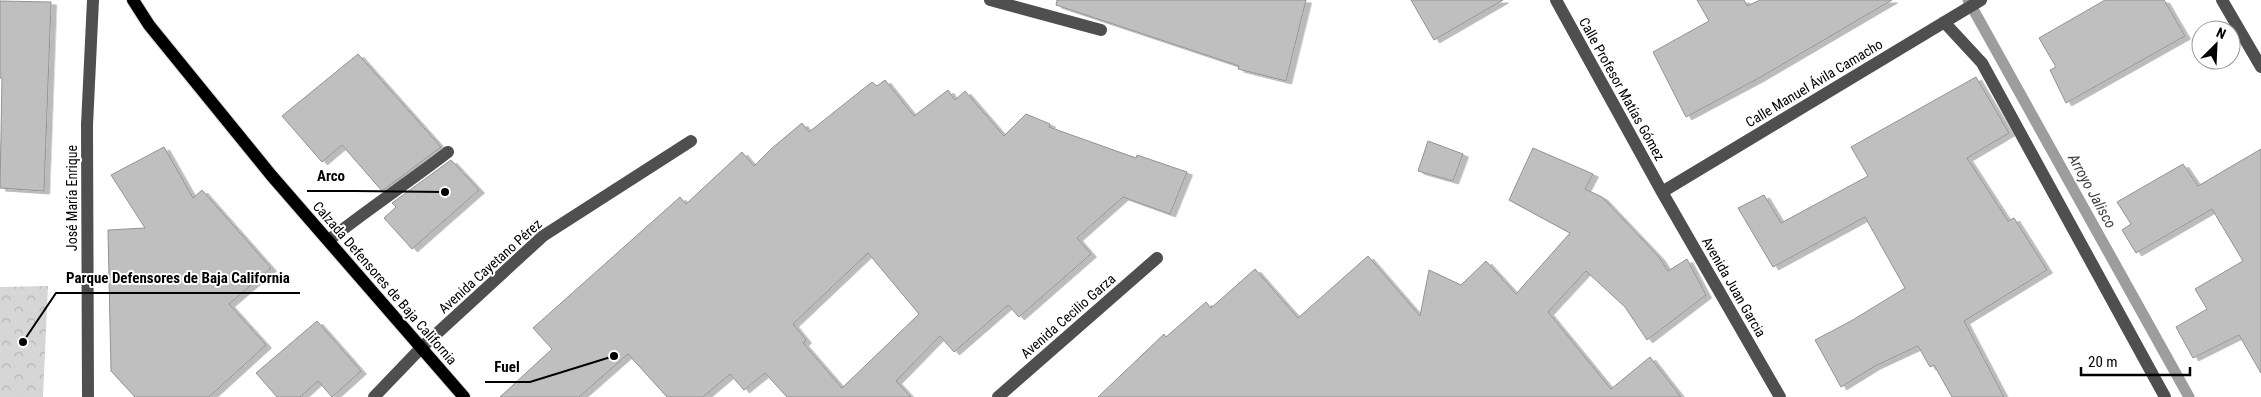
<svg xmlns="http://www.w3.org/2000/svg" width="2261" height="397" font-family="'Roboto Condensed',sans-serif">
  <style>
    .forest { fill: url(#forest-crowns) }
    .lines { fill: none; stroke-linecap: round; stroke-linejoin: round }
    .stream { stroke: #9d9d9d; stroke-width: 11 }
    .building { fill: #bfbfbf; stroke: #939393; fill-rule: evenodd; filter: url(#shadow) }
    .major-casing { stroke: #dbdbdb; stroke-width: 14 }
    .minor { stroke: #4f4f4f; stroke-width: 12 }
    .major { stroke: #000; stroke-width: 12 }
    .labels { text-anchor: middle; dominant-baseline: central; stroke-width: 4; stroke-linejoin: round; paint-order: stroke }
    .street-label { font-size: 14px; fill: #000; stroke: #fff }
    .water-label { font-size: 15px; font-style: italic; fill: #3e3e3e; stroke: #fff }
    .leader { fill: none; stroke: #000; stroke-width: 2 }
    .callout-dot { fill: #000; stroke: #fff; stroke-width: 2 }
    .callout-label { font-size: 15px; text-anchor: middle; font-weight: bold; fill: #000; stroke: #fff; stroke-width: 4; stroke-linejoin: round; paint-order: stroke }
  </style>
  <defs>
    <pattern id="forest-crowns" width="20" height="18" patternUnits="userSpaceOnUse" patternTransform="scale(1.25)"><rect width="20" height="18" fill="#d6d6d6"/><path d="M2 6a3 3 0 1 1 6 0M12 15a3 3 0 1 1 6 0" fill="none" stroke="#b6b6b6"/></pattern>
    <filter id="shadow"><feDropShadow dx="5.5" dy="3" stdDeviation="0" flood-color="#0004"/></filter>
  </defs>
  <rect width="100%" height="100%" fill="#fff"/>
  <path class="forest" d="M 48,286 L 43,397 L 0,397 L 0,287 Z"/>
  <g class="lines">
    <path class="stream" d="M 1968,0 L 2189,397"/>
  </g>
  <path class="building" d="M 1057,0 L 1306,0 L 1286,81 L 1238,69 L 1239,66 L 1056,5 Z
    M 1411,0 L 1503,0 L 1434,40 Z
    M 1697,0 L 1744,0 L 1747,6 L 1760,0 L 1892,0 L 1759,78 L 1686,117 L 1653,52 L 1709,21 Z
    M 2105,0 L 2164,0 L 2185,36 L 2066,103 L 2050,70 L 2056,67 L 2039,38 Z
    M 0,1 L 51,2 L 44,191 L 0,188 L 2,78 L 0,78 Z
    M 358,54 L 441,147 L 382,191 L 342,145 L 322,162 L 282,116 Z
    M 1976,77 L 2009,133 L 1967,158 L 2008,221 L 2014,218 L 2047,270 L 1964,321 L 2004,397 L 1952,397 L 1934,365 L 1930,367 L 1918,346 L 1875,366 L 1841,387 L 1815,340 L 1851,321 L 1905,288 L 1865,217 L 1773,267 L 1738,208 L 1764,195 L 1781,223 L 1868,176 L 1851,147 Z
    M 885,80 L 914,116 L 948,90 L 955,100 L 965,91 L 1004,136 L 1026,114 L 1050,124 L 1049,127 L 1136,158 L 1137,155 L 1187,172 L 1170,214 L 1123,197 L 1077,238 L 1091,254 L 1019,317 L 1008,305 L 954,352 L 940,336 L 896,381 L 911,397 L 787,397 L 765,373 L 744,390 L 730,374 L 703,397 L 667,397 L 628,354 L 579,397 L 500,397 L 552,349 L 533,328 L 680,197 L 686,204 L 742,152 L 754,166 L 771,149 L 802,123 L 809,132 L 872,82 L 877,86 ZM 868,253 L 919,314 L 842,388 L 803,343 L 806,340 L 793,324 Z
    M 1428,141 L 1463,154 L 1453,181 L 1418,171 Z
    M 164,147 L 193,198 L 202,190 L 271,268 L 229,304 L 266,345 L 209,397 L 135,397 L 111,371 L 108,230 L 145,228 L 111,175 Z
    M 1533,148 L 1593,174 L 1585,189 L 1602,197 L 1659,257 L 1668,271 L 1687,259 L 1706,295 L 1647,340 L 1625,307 L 1586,271 L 1548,312 L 1611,389 L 1650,357 L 1681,397 L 1098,397 L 1164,334 L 1166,337 L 1206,302 L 1211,308 L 1255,269 L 1298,318 L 1368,256 L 1420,316 L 1429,270 L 1461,285 L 1486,261 L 1516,294 L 1570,233 L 1509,200 Z
    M 2261,149 L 2261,373 L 2239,335 L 2193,358 L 2176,327 L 2207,309 L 2195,289 L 2243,261 L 2212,209 L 2136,253 L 2122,230 L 2131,224 L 2117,202 L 2183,164 L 2198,186 Z
    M 451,160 L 479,190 L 412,249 L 384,218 L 396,207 L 392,203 Z
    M 317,321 L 361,371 L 332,397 L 318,381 L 300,397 L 277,397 L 256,373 Z"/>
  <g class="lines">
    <g class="major-casing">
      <path id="major" d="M 133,0 L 149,25 L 271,175 L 464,397"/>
    </g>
    <path class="minor" d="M 990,0 L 1101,30
      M 1556,0 L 1662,192 L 1780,397
      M 2222,0 L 2261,67
      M 1944,22 L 1982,63 L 2165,397
      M 1662,192 L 1981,0
      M 329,240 C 368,209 409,182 448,152
      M 88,397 L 87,125 L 93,0
      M 374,397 L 421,348 L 543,236 L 691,141
      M 998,397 L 1157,258"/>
    <use href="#major" class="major"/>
  </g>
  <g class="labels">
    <g class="street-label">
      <text transform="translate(1814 83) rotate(-31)">Calle Manuel Ávila Camacho</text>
      <text transform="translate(1622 89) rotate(61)">Calle Profesor Matías Gómez</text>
      <text transform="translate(72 198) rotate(-90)">José María Enrique</text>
      <text transform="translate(490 266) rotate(-42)">Avenida Cayetano Pérez</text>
      <text transform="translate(385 283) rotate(49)">Calzada Defensores de Baja California</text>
      <text transform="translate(1734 287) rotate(60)">Avenida Juan Garcia</text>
      <text transform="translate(1068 316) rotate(-41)">Avenida Cecilio Garza</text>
    </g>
    <g class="water-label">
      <text transform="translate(2092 191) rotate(61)">Arroyo Jalisco</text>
    </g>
  </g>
  <path class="leader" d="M445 192L355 191H307M23 342L56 293H300M614 356L530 382H485"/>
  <g class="callout-dot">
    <circle cx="445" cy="192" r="5"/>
    <circle cx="23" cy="342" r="5"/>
    <circle cx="614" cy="356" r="5"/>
  </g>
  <g class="callout-label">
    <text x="331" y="181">Arco</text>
    <text x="178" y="283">Parque Defensores de Baja California</text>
    <text x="507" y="372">Fuel</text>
  </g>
  <g transform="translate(2216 45) rotate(24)"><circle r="24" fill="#ffffff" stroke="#999999"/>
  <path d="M0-4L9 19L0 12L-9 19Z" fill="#000000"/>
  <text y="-8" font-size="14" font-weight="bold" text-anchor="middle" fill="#000000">N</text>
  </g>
  <path d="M2081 367v8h109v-8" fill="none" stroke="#000000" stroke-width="2.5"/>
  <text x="2088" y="367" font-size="15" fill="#000000" stroke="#ffffff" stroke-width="4" paint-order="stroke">20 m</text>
</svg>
